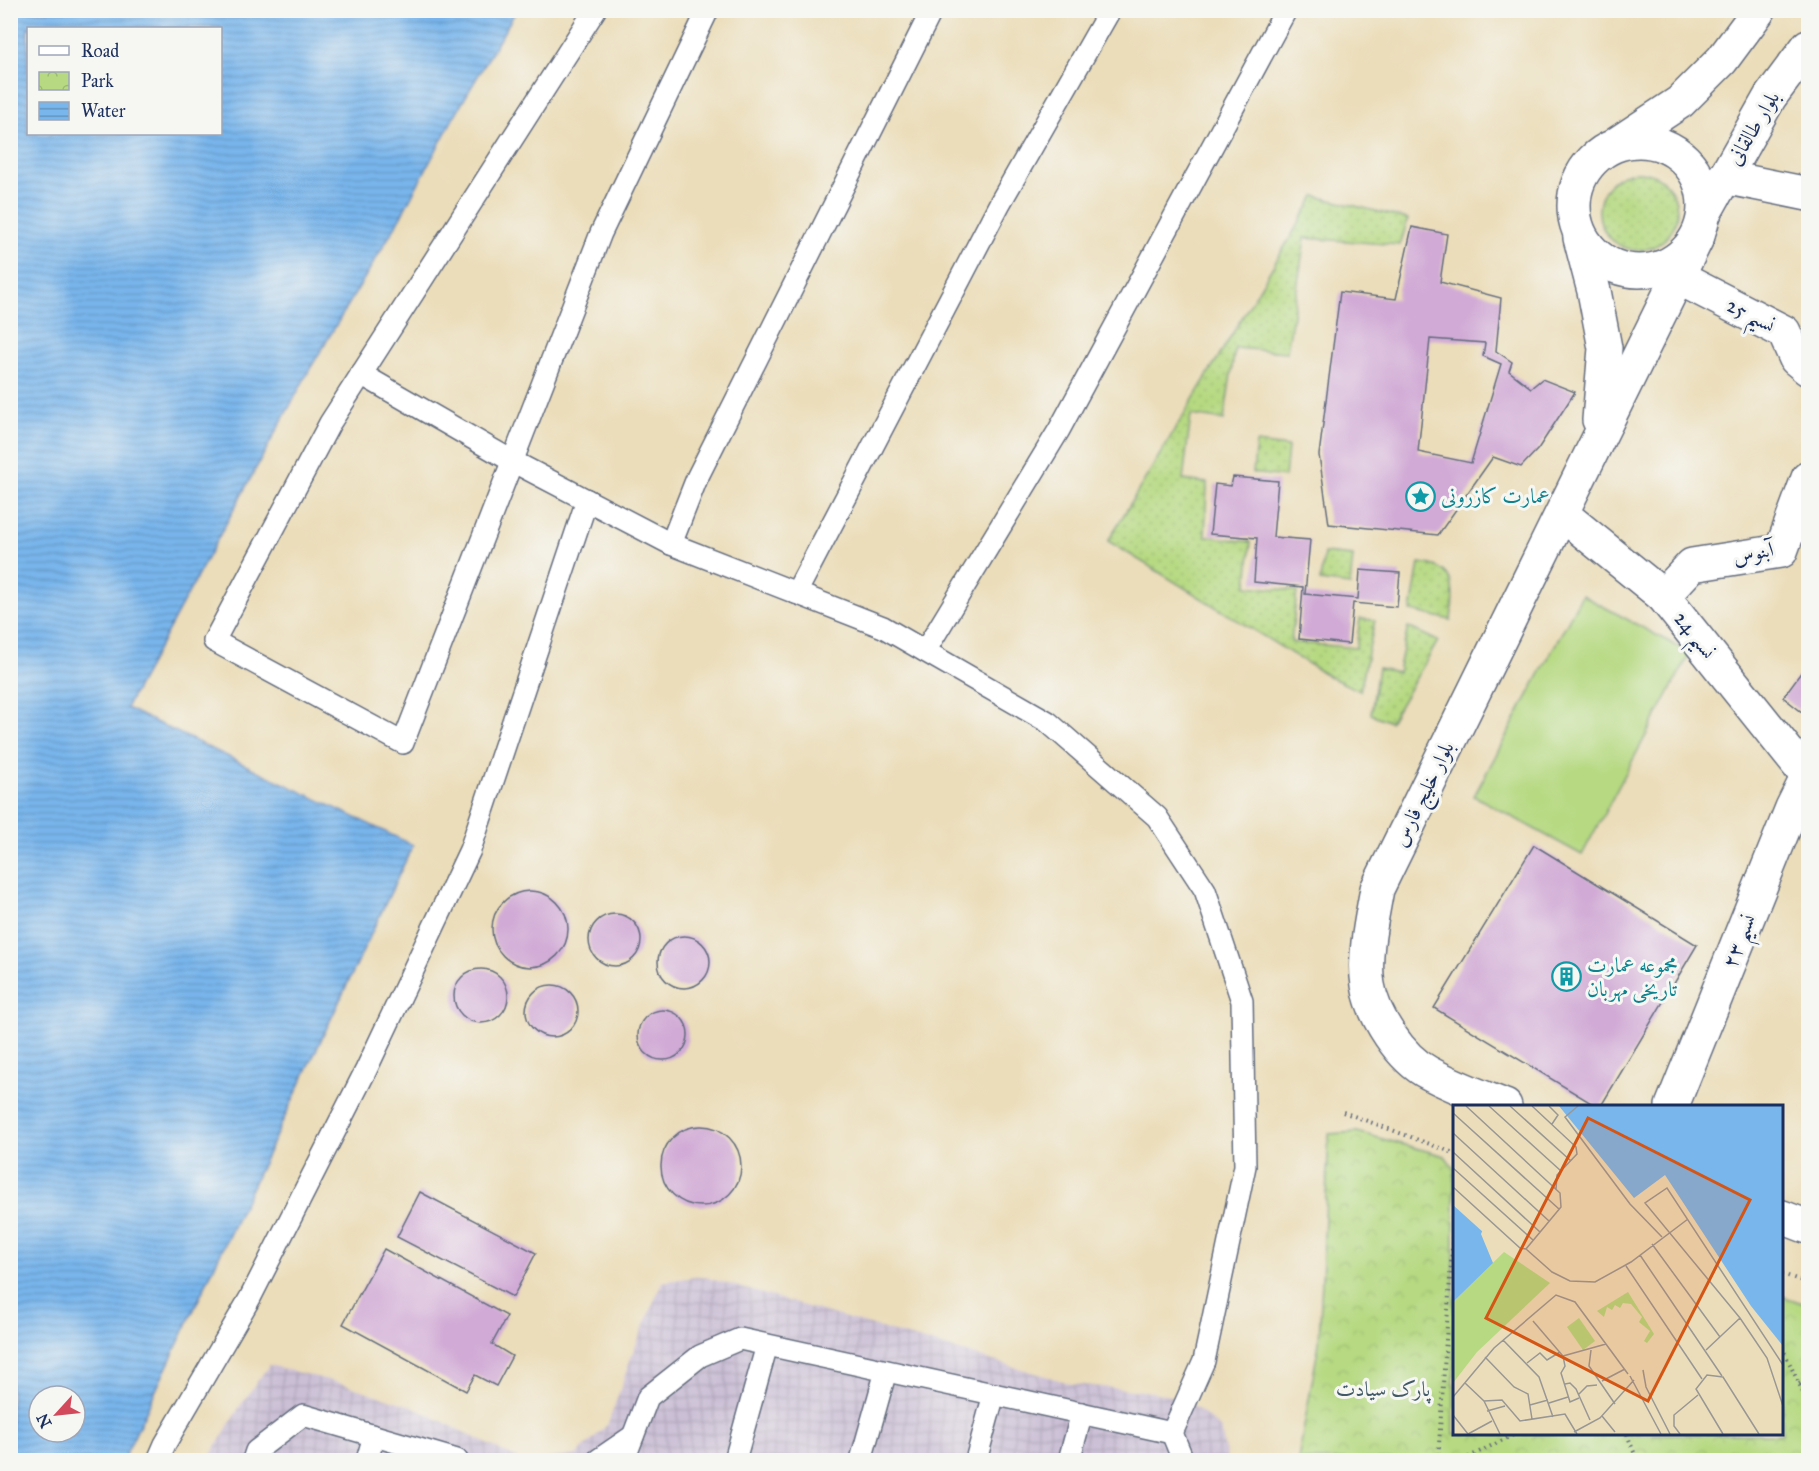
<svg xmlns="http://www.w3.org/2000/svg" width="1819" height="1471" font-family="'IM FELL Great Primer',Amiri,serif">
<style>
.industrial{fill:url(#industrial-grid)}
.grass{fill:url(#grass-dots);stroke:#688470;stroke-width:1.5}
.park{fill:url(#park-crowns);stroke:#688470;stroke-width:1.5}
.pitch{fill:#b6d981;stroke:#688470;stroke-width:1.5}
.water{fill:url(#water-rules);stroke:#4a72a5;stroke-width:1.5;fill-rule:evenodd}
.building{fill:#d1abd6;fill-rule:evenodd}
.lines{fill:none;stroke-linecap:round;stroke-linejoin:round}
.lane-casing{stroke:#646c7e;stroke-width:24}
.street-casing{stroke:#646c7e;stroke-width:36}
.primary-casing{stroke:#646c7e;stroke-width:36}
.path{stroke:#646c7e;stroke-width:4;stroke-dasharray:1.5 4.5;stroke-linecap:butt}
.lane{stroke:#fff;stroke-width:21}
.street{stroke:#fff;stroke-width:33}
.primary{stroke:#fff;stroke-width:33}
.labels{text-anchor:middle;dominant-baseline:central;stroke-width:6;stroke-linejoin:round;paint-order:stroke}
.street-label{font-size:21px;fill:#1b2f5e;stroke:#f6f6f2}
.culture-label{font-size:21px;fill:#0d838f;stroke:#f6f6f2;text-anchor:start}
.park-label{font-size:21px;fill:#425a67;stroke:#f6f6f2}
.inset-road{fill:none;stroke:#989795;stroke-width:1.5}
.view{fill:#d45514;fill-opacity:0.15;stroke:#d45514;stroke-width:3}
.inset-edge{fill:none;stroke:#1b2f5e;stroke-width:3}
</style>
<defs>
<pattern id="industrial-grid" width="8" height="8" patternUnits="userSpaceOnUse" patternTransform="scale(1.5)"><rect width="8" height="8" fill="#cbbfd5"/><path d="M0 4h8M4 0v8" fill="none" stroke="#aea4b9"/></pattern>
<pattern id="grass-dots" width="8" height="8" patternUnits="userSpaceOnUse" patternTransform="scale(1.5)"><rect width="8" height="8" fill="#b6d981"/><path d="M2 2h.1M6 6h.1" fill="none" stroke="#9cbb72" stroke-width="1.8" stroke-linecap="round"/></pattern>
<pattern id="park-crowns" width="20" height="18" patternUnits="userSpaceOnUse" patternTransform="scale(1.5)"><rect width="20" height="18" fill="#b6d981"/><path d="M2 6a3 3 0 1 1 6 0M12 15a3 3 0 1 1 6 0" fill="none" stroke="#9cbb72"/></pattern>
<pattern id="water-rules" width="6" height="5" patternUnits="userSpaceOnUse" patternTransform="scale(1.5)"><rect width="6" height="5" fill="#79b6ec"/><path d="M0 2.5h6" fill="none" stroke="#6294c2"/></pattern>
</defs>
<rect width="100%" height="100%" fill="#f6f6f2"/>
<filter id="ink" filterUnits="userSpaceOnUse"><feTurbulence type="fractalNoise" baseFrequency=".0167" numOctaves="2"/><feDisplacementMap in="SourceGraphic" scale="12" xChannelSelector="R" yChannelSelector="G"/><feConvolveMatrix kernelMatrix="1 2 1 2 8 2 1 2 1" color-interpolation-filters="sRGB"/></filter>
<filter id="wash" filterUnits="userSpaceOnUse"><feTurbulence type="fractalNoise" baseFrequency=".008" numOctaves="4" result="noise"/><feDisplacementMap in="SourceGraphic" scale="24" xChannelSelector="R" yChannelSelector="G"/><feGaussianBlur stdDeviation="1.35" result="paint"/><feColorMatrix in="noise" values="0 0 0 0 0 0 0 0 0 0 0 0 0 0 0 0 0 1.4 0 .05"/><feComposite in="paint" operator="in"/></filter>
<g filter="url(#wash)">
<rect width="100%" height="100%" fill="#ebddb9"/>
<!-- industrial -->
<g class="industrial">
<polygon points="701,1276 1073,1384 1152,1392 1187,1400 1221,1429 1227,1460 536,1460 577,1455 608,1424 632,1355 662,1282"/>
<polygon points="269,1365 340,1383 411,1406 520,1460 208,1460 240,1406"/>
</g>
<!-- grass -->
<g class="grass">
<circle cx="1638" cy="211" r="39"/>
<polygon points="1315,196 1408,219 1400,245 1305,238 1287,352 1235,348 1224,420 1191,415 1183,480 1207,483 1205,536 1251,542 1247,586 1297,591 1291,642 1356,648 1360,619 1375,620 1360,691 1330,677 1108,541"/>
<polygon points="1256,443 1288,447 1285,477 1253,473"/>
<polygon points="1324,553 1353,556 1350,585 1320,581"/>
<path d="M1419,563C1458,566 1454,590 1451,620L1411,611Z"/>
<polygon points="1408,627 1438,641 1390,722 1371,714 1378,668 1398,672"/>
</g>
<!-- park -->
<polygon class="park" points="1357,1132 1445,1156 1454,1168 1454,1434 1782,1434 1782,1296 1808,1305 1808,1460 1298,1460 1319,1343 1329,1134"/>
<!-- pitch -->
<polygon class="pitch" points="1582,595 1690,653 1582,855 1474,796"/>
<!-- water -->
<path class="water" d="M10,11H516L455,115L395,227L311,367L126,708L413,845L123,1460H11ZM28,28H220V134H28ZM39,1396H75V1432H39Z"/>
<g id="blocks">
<!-- building -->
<g class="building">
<path d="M1412,227L1447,234L1440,282L1501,298L1496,351L1512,362L1509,371L1531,388L1542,379L1575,392L1538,449L1521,467L1493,457L1438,535L1329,524L1319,455L1340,292L1396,299ZM1430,339L1485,343L1483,356L1501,364L1471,463L1418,452Z"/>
<polygon points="1233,477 1278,481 1273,537 1310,540 1305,594 1358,599 1360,570 1400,573 1397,607 1353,603 1349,644 1299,639 1303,587 1254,582 1257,538 1210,534 1215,484 1231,486"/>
<polygon points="1808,663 1808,717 1783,697"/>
<polygon points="1534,845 1697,945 1601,1106 1596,1106 1434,1008"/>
<circle cx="530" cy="929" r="38"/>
<circle cx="615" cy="940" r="26"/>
<circle cx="684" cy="962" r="26"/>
<circle cx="481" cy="996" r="27"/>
<circle cx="552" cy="1011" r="26"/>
<circle cx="663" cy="1035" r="25"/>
<circle cx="701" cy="1166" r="40"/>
<polygon points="420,1192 536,1253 513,1297 397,1237"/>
<polygon points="384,1249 507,1316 492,1344 512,1356 496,1386 475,1375 466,1391 343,1324"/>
</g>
</g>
</g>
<g filter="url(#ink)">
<use href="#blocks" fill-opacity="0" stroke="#646c7e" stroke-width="1.5"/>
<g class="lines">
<defs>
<g id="lane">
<polyline points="595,10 330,423 214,641 403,743 601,233 708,10"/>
<polyline points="361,374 512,461 671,544 883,627 1048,722 1157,817 1205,890 1242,1001 1245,1166 1204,1361 1172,1433 740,1339 700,1356 648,1397 624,1460"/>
<polyline points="671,544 697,478 932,10"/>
<polyline points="796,593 1000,203 1110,10"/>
<polyline points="925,651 1059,430 1286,10"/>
<polyline points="1172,1433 1183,1460"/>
<polyline points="158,1460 165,1444 250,1298 366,1070 470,850 587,500"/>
<polyline points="253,1460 256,1451 303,1415 457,1460"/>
<polyline points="367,1460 374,1436"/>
<polyline points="598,1460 633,1436"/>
<polyline points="735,1460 767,1345"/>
<polyline points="861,1460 886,1371"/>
<polyline points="976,1460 994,1394"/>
<polyline points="1069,1460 1082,1413"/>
</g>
<g id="street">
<polyline points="1724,177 1808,194"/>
<polyline points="1677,277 1784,332 1796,359 1808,369"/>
<polyline points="1562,514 1663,596 1808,777"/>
<polyline points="1663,596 1692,565 1781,551 1808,478"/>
<polyline points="1672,1106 1792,808 1808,776"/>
</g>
<g id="primary">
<circle cx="1639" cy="206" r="65"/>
<polyline points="1618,143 1680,102 1722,60 1759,10"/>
<polyline points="1704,214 1770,97 1808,46"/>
<polyline points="1580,238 1594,291 1605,348 1599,420"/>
<path d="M1505,1106C1480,1096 1453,1086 1429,1073C1401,1059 1373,1016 1368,985C1363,956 1372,917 1377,889L1698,236"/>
<polyline points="1782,1217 1808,1227"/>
</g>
</defs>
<!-- lane casing -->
<use href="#lane" class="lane-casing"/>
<!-- street casing -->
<use href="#street" class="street-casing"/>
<!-- primary casing -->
<use href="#primary" class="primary-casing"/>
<!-- path -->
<g class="path">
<polyline points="1343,1112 1454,1153"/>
<polyline points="1782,1274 1808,1283"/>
<polyline points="1782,1347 1808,1403"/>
<polyline points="1799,1384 1808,1379"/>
<polyline points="1627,1434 1637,1460"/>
<polyline points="1438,1460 1454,1218"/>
<polyline points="1463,1460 1515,1434"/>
</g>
<!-- lane -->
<use href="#lane" class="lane"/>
<!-- street -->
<use href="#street" class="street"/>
<!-- primary -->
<use href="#primary" class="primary"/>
</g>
</g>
<!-- icons -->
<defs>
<symbol id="sight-ring" viewBox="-11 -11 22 22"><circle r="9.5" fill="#f6f6f2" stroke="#0f9aa8" stroke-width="1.5"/><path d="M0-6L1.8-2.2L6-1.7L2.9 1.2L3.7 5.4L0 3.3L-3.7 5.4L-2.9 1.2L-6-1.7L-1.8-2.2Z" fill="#0f9aa8"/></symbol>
<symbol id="building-ring" viewBox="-11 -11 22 22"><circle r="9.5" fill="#f6f6f2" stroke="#0f9aa8" stroke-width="1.5"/><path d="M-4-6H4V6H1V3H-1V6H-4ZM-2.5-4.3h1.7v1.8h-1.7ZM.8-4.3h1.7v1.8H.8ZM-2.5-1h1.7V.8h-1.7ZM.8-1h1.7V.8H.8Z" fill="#0f9aa8"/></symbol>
</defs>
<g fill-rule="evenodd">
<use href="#sight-ring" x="1404" y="480" width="33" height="33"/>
<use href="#building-ring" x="1550" y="960" width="33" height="33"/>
</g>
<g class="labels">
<!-- street labels -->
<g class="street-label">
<text transform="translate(1753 128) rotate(-59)">بلوار طالقانی</text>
<text transform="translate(1751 315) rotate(27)">نسیم 25</text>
<text transform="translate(1753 553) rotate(-13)">آبنوس</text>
<text transform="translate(1695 635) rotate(52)">نسیم 24</text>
<text transform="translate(1423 794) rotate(-64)">بلوار خلیج فارس</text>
<text transform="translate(1739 941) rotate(-68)">نسیم ۲۳</text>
</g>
<!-- culture labels -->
<g class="culture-label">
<text x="1441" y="496">عمارت کازرونی</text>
<text x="1587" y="965">مجموعه عمارت<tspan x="1587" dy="24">تاریخی مهربان</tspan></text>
</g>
<!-- park labels -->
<g class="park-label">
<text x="1383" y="1389">پارک سیادت</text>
</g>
</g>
<!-- overview -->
<g transform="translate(1453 1105)">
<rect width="330" height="330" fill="#ebddb9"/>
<path d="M175,187L201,229L194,238L191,236L197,226L186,217L189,212L178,199L170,198L167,203L162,200L159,205L154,202L151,212L144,206Z" fill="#b6d981"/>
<path d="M51,147L97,178L24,247L0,278V197Z" fill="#b6d981"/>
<path d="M126,213L142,236L130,245L114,222Z" fill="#b6d981"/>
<path d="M106,1H330V241L298,201L212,70L181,93ZM0,94L31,122L28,129L40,158L0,197Z" fill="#79b6ec"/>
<path d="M0,91L33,120L31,128L0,100Z" fill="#ebddb9"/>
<path class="inset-road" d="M13,1L107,88L108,102L73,144L99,167L117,176L142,177L178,157L235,114M36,1L108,66M57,1L118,56M79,1L123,42L124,49L104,70L103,84M96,1L105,10L99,19M125,1L112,12L177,99L209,132M0,8L106,104M0,28L96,116M0,47L87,127M0,63L80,135M0,82L67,143L73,144M199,139L267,232M187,150L269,271M173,161L249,274M80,216L110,251L112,261L108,268L117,297L126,293M50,235L86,272L100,312M138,245L136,261L162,299M253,245L287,213M110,251L153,239M32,252L61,282L75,289L79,314M74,258L87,248L94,255L107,247M330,260L214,83L192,98L287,213L314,253L330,301M190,265L193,282L217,329M177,271L208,329M149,276L172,264M12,278L31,296L49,295L67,316L112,309L124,329M112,279L117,278L123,284L137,315M125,290L134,281L144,280M0,292L41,243L103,190L122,197L175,269M31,296L47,329M96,298L115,292M77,300L95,295M34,306L52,301M0,310L15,329M149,311L162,327M121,327L147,313L181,275M15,329L39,316M227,329L221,321V310L245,290M270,329L243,284L254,270L270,272L306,329"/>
<path class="view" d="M135,13L297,95L195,296L33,213Z"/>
<rect width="330" height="330" class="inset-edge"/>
</g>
<!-- margin -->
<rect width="1819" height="1471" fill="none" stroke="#f6f6f2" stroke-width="36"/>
<!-- legend -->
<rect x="27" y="27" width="195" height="108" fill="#f6f6f2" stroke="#9ea6b7" stroke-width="1.5"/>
<rect x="39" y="46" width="30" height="9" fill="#ffffff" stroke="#9ea6b7" stroke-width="1.5"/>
<text x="81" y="57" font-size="18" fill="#1b2f5e">Road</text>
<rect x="39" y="72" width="30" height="18" fill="url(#park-crowns)" stroke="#9ea6b7" stroke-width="1.5"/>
<text x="81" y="87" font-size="18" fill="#1b2f5e">Park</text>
<rect x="39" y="102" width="30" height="18" fill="url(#water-rules)" stroke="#9ea6b7" stroke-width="1.5"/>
<text x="81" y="117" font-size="18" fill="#1b2f5e">Water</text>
<!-- north arrow -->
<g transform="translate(57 1414) rotate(243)"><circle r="28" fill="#f6f6f2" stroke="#9ea6b7" stroke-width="1.5"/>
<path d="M0-4.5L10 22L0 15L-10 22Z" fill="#d1495b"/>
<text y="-9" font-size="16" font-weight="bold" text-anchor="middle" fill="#1b2f5e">N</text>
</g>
</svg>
